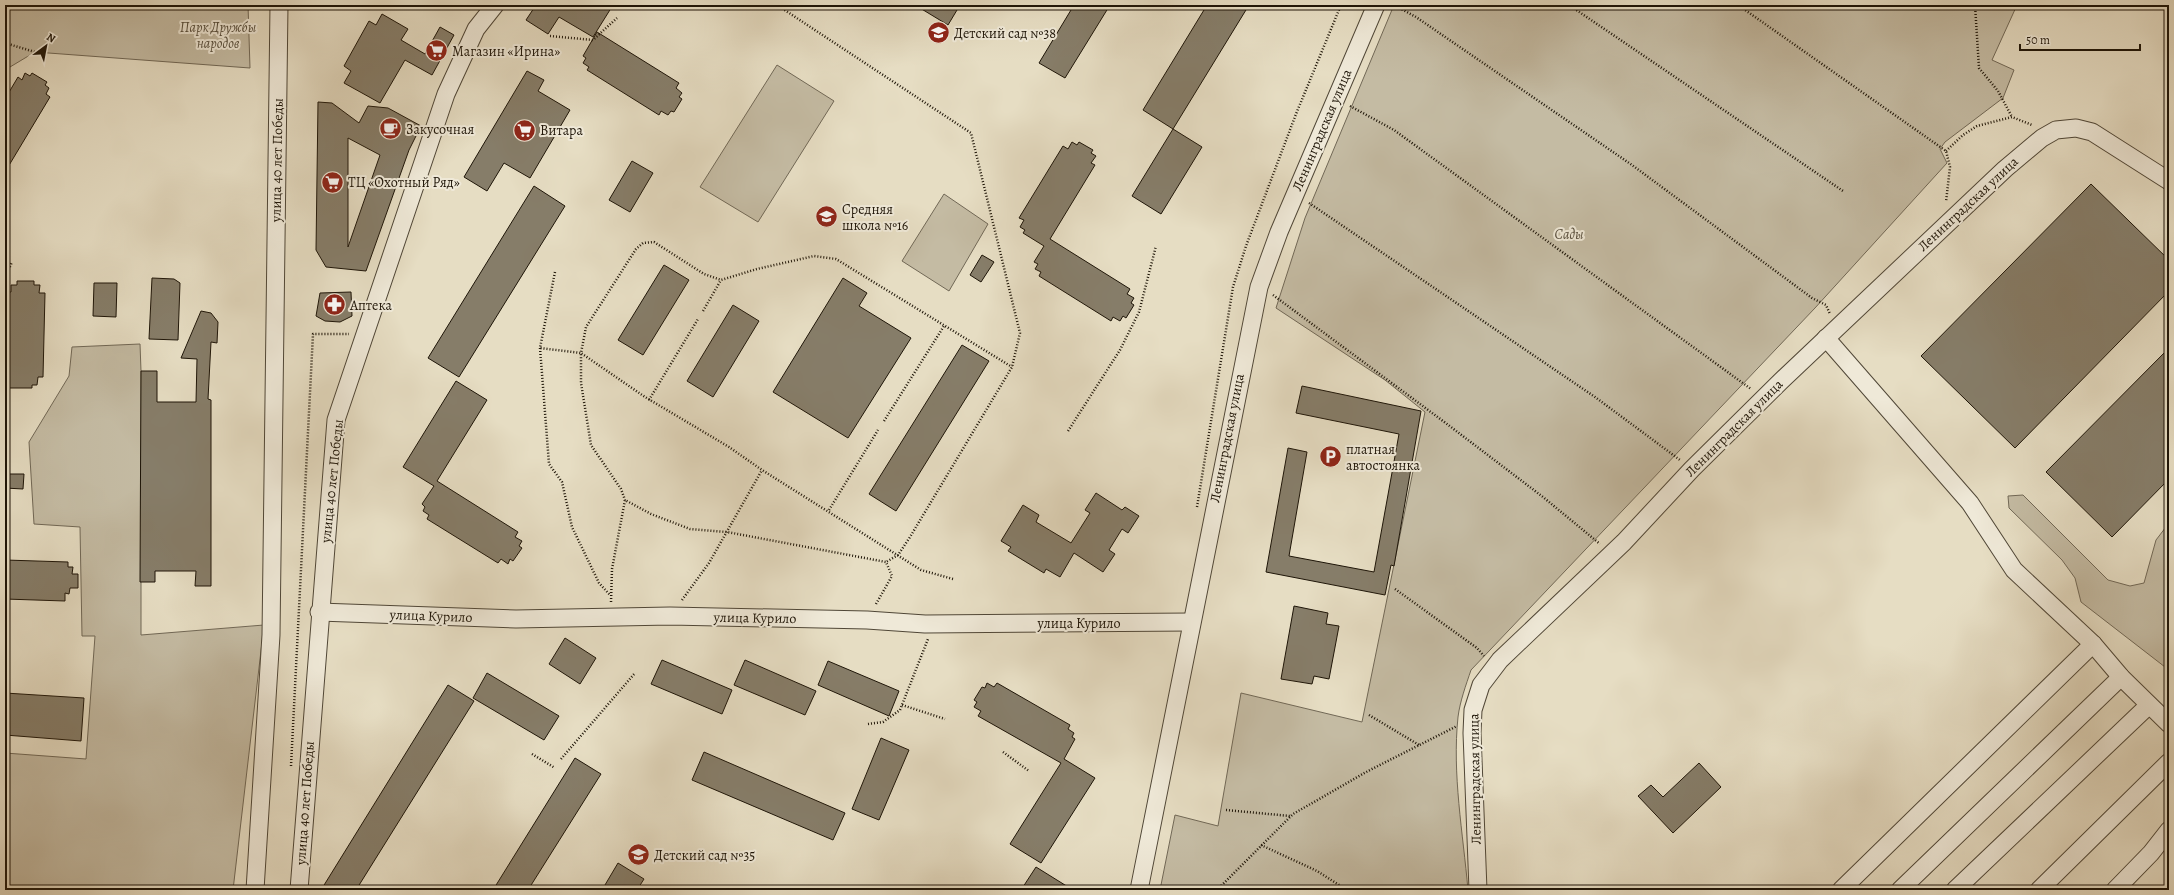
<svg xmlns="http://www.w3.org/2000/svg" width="2174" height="895" font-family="Alegreya,serif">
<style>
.green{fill:#c4bba3;stroke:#716856}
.building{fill:#867d69;stroke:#1e1508;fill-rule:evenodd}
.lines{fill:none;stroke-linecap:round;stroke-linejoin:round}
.minor-casing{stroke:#504737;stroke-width:19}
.path{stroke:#1e1508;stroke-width:2.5;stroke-dasharray:1 2;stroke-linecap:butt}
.minor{stroke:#efe9d8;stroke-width:17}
.labels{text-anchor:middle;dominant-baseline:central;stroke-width:4;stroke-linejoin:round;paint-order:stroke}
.park-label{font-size:14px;font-style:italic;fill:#584f3e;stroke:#efe9d8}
.poi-label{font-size:14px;fill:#1e1508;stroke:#efe9d8;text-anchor:start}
.street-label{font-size:14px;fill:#1e1508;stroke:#efe9d8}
</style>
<rect width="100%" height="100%" fill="#e6ddc3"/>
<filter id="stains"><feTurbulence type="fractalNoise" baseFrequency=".005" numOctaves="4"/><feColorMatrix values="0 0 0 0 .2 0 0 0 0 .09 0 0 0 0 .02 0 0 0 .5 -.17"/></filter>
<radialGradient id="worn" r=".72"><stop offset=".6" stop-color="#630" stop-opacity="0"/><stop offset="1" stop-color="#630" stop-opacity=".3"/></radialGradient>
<!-- green -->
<g class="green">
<polygon points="5,5 248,5 250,68 35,52 5,70"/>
<path d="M1394,5H2017L1992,60L2014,70L2003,98L1945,142L1940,149L1947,163L1815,308L1471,670C1466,685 1460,701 1458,717C1452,774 1463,833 1468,890H1160L1175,815L1218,826L1241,693L1362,722L1425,412L1385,380L1276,308L1305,218Z"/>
<polygon points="777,65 834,101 758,222 700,187"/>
<polygon points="944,194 988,224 949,291 902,261"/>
<polygon points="140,344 141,371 141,635 264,625 233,890 5,890 5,753 86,759 95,636 82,636 80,527 34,524 29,442 69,376 72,347"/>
<polygon points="2023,495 2108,580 2130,586 2144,583 2156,540 2169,523 2169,664 2165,667 2081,602 2075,578 2062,560 2009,508 2008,496"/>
</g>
<!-- building -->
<g class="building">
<polygon points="536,5 613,5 593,37 559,17 548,34 526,20"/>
<polygon points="915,5 960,5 948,25"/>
<polygon points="1074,5 1110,5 1065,78 1039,63"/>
<polygon points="1207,5 1249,5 1173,129 1143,110"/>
<polygon points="382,14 408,29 401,40 425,54 440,27 454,35 432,75 405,60 380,103 344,83 351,71 344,66 369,21 376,25"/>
<polygon points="597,32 679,83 676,88 682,93 679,97 682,99 674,112 671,111 668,115 661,111 659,115 587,70 589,67 583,63 586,58 583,56"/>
<polygon points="527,71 544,80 538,91 570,110 530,178 504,163 487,191 464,177"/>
<polygon points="25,73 30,76 32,73 47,82 45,85 49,88 46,94 50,97 5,172 5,99 18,77 22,80"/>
<path d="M318,102L332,103L359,123L368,106L388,108L421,126L409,150L366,271L326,267L316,250ZM348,138L380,155L348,247Z"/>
<polygon points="1173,129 1202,147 1161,214 1132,196"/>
<polygon points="1072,142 1077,145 1079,142 1093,150 1091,153 1096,156 1091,163 1095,165 1050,239 1130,289 1127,294 1134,298 1131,303 1134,305 1126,318 1123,316 1120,321 1113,317 1111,321 1039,276 1041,272 1035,269 1038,264 1034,262 1044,246 1023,233 1025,230 1020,227 1024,220 1019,218 1063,146 1068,149"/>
<polygon points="632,161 653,173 630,212 609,200"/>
<polygon points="2091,184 2169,260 2169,291 2015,448 1921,356"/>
<polygon points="534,186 565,206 459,377 428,358"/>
<polygon points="982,255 994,262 981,282 970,275"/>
<polygon points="664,265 689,280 643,355 618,340"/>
<polygon points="152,278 174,279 180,283 178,340 149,339"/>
<polygon points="843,278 867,293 859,306 911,338 848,438 773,392"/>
<polygon points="17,281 34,281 34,285 40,285 39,293 45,293 43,377 38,377 37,385 32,385 32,388 6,388 7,292 11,292 11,285 17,285"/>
<polygon points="94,283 117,283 116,317 93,316"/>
<polygon points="351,292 352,316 340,322 325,321 316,316 320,293"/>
<polygon points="733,305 759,321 713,397 687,381"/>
<polygon points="201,311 211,313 218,322 217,343 211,342 208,399 211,400 211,586 195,586 196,571 155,571 155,582 140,582 141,371 157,371 157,402 196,402 197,359 181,358"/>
<polygon points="962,345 989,361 896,511 869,494"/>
<polygon points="2169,348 2169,479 2112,537 2046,472"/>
<polygon points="456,381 487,400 437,481 518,532 515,537 522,541 519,546 522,548 513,561 510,559 508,564 501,559 498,563 427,519 429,515 423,511 425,507 422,504 434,486 403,467"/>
<polygon points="1302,386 1421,411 1394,566 1391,565 1385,595 1266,572 1288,448 1307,452 1289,556 1374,572 1399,434 1296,413"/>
<polygon points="5,474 24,474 23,489 5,488"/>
<polygon points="1096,493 1122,510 1125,507 1139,516 1128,533 1122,529 1109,550 1115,554 1103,572 1074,553 1060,577 1046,569 1044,573 1008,551 1011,547 1001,541 1023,505 1039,515 1036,522 1071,543 1090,513 1085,510"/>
<polygon points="5,560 68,562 68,567 73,567 72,574 78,574 78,588 70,588 69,594 65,593 65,601 5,599"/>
<polygon points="1294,606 1328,613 1326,624 1339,626 1329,679 1314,676 1312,684 1281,679"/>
<polygon points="565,638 596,658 580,684 549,664"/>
<polygon points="662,660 732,690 722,714 651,684"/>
<polygon points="745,660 816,691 805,715 734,685"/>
<polygon points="828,661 899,691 889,716 818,685"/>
<polygon points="487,673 559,716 544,740 473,698"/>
<polygon points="987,683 994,687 997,683 1070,725 1068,729 1074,733 1072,737 1075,739 1064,759 1095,778 1041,863 1010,844 1061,763 978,716 981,711 974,707 977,702 974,700 982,687 985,688"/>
<polygon points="448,685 474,701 356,890 321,890"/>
<polygon points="5,693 84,698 81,741 5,735"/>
<polygon points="881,738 909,750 879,820 852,809"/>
<polygon points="704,752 845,813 833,840 692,780"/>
<polygon points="575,758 601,774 528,890 493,890"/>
<polygon points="1699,763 1721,787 1673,833 1638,796 1651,785 1663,797"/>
<polygon points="618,863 644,879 637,890 602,890"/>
<polygon points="1036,867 1073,890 1021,890"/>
</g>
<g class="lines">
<defs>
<g id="minor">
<polyline points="1826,338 1970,503 2014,570 2093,644 2121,677 2169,724"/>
<polyline points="319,612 516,619 670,616 867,620 925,624 1191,622"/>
<polyline points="255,890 271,635 279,5"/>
<polyline points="299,890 336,420 446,94 476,29 495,5"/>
<polyline points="1139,890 1259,287 1279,232 1376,5"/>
<polyline points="1478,890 1472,733 1473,710 1481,685 1500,660 1624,542 1692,469 1781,381 2005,169 2042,138 2056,130 2076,128 2092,132 2169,181"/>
<polyline points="1841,890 2093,644"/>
<polyline points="1900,890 2121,677"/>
<polyline points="1955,890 2149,705"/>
<polyline points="2039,890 2169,762"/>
<polyline points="2115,890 2151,853 2169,830"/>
</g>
</defs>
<!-- minor casing -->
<use href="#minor" class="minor-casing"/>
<!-- path -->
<g class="path">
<polyline points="777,5 971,133 1020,333 1012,367 910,537 898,555 886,562"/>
<polyline points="1394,5 1416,17 1632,165 1812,298 1826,305 1830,314"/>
<polyline points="1569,5 1843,191"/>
<polyline points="1738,5 1946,151 1950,167 1946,202"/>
<polyline points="1975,5 1979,68 1998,91 2012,117"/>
<polyline points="550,36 593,40 617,18"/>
<polyline points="5,43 35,52"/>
<polyline points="1350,106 1394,130 1751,389"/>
<polyline points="1946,151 1963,135 1977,126 2012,117 2032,125"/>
<polyline points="1309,203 1595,397 1680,460"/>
<polyline points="555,272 540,348 581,353 581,383 591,445 621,489 625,500"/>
<polyline points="5,278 12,262"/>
<polyline points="1273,295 1447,424 1543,497 1600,544"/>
<polyline points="703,311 721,280"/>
<polyline points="540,348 549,464 562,482 572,527 599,583 610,595"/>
<polyline points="649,400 698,319"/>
<polyline points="884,421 944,326"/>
<polyline points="1068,431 1120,350 1139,312 1156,246"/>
<polyline points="1197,507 1233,287 1246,246 1296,114 1341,5"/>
<polyline points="829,510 878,430"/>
<polyline points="953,579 921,570 762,470 729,447 645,397 581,353 586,327 636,249 643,243 654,242 704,274 721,280 757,269 814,256 836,259 1012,367"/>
<polyline points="1395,589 1477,648 1484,656"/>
<polyline points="682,600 709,563 762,470"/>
<polyline points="611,602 612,569 625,500 651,514 690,529 727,532 886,562 892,576 876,604"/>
<polyline points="902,705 945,719"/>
<polyline points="1369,715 1419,745"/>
<polyline points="868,724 883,722 900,710 928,639"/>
<polyline points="1003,752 1029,771"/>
<polyline points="532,754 555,768"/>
<polyline points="561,759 635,673"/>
<polyline points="291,766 313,334 349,334"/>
<polyline points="1226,810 1290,816"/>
<polyline points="1261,845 1317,871 1347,890"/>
<polyline points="1217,890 1293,814 1368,771 1457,726"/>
</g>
<!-- minor -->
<use href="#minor" class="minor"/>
</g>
<!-- icons -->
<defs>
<symbol id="school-disc" viewBox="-11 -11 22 22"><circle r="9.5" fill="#8f2418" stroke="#efe9d8"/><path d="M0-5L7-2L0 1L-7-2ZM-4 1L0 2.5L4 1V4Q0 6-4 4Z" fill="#fff"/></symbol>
<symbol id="supermarket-disc" viewBox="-11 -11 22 22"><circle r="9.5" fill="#8f2418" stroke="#efe9d8"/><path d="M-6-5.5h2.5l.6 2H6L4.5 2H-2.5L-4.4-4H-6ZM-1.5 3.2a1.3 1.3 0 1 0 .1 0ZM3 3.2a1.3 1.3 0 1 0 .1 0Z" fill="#fff"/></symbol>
<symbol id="cafe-disc" viewBox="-11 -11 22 22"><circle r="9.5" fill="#8f2418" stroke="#efe9d8"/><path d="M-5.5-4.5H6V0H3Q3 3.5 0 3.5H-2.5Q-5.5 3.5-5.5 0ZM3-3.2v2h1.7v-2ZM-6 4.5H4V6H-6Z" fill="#fff"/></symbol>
<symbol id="pharmacy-disc" viewBox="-11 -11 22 22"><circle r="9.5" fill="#8f2418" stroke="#efe9d8"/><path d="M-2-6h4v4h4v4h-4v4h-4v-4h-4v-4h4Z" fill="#fff"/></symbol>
<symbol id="parking-disc" viewBox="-11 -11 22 22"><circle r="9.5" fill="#8f2418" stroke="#efe9d8"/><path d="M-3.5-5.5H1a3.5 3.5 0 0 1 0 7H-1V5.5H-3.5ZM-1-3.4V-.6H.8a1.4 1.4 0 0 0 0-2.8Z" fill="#fff"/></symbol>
</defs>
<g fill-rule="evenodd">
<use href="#school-disc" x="926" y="20" width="25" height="25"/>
<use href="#supermarket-disc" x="424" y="38" width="25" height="25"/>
<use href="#cafe-disc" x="378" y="116" width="25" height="25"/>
<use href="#supermarket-disc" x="512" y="118" width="25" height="25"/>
<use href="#supermarket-disc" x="320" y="170" width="25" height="25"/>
<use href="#school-disc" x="814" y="204" width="25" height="25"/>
<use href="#pharmacy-disc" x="322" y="292" width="25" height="25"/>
<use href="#parking-disc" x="1318" y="444" width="25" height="25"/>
<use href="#school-disc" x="626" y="842" width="25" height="25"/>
</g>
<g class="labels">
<!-- park labels -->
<g class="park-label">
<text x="218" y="27">Парк Дружбы<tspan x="218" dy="16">народов</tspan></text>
<text x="1569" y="234">Сады</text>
</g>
<!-- poi labels -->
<g class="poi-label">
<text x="954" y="33">Детский сад №38</text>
<text x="452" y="51">Магазин «Ирина»</text>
<text x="406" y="129">Закусочная</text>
<text x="540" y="130">Витара</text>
<text x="348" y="182">ТЦ «Охотный Ряд»</text>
<text x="842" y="209">Средняя<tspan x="842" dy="16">школа №16</tspan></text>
<text x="350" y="305">Аптека</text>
<text x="1346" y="449">платная<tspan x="1346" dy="16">автостоянка</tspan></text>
<text x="654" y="855">Детский сад №35</text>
</g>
<!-- street labels -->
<g class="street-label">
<text transform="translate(1322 130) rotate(-67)">Ленинградская улица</text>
<text transform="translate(277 160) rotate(-89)">улица 40 лет Победы</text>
<text transform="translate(1968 204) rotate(-43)">Ленинградская улица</text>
<text transform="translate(1734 428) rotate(-45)">Ленинградская улица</text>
<text transform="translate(1227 438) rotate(-79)">Ленинградская улица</text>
<text transform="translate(332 481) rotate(-84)">улица 40 лет Победы</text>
<text transform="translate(431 616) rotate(2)">улица Курило</text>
<text transform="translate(755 618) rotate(1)">улица Курило</text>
<text x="1079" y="623">улица Курило</text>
<text transform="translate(1475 779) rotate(-91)">Ленинградская улица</text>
<text transform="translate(305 803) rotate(-86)">улица 40 лет Победы</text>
</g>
</g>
<!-- margin -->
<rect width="2174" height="895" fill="none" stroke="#e6ddc3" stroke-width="20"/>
<rect x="6" y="6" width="2162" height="883" fill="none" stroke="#1e1508" stroke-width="2"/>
<rect x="10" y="10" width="2154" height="875" fill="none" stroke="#1e1508"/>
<!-- north arrow -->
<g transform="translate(46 46) rotate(32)" stroke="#efe9d8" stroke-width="3" paint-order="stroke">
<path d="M0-3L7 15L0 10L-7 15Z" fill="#1e1508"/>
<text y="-6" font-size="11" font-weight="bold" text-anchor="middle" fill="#1e1508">N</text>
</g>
<!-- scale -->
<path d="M2020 44v6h120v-6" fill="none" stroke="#1e1508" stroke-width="2"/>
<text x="2026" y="44" font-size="12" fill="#1e1508" stroke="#efe9d8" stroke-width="3" paint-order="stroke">50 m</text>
<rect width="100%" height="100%" filter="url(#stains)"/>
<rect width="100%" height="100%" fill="url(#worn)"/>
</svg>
